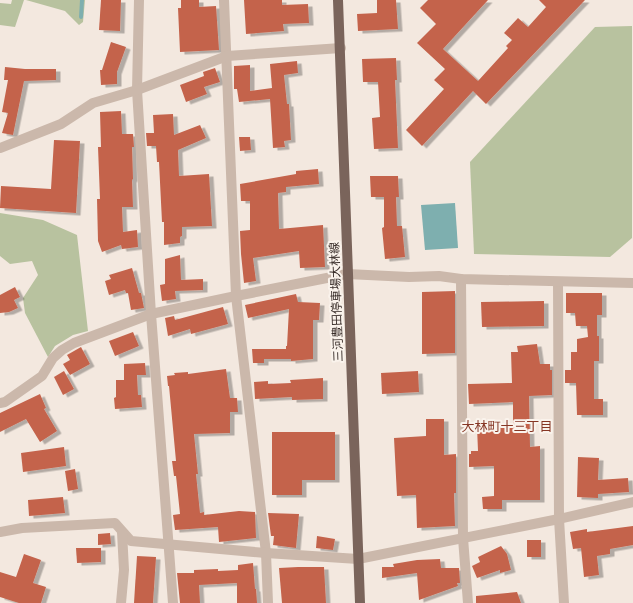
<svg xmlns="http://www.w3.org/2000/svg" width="633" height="603" font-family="Inter,'Noto Sans JP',sans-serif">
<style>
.green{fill:#b8c29f}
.water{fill:#7eafaf}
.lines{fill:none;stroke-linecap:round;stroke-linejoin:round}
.stream{stroke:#7eafaf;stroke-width:4}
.building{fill:#c4634c;filter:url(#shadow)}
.minor{stroke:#cbb8ab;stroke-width:10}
.major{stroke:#7a645b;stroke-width:10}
.labels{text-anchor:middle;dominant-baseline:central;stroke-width:4;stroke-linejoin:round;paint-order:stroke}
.street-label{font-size:12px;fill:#392e2a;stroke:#faf3ec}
.neighbourhood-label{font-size:13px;fill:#863624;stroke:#faf3ec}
</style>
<defs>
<filter id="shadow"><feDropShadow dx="4.5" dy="2.5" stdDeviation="0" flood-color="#0004"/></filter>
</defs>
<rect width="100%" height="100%" fill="#f3e8df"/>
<!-- green -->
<g class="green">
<polygon points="12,0 24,0 15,27 0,25 0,3 11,4"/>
<polygon points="26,0 85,0 83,22 79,25 65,11"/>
<polygon points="632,26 632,238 610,257 474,254 470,162 595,27"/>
<polygon points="0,213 43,220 77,235 88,331 73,335 55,346 48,357 25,313 23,298 38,275 32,261 10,264 0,256"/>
</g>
<!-- water -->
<polygon class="water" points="455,203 458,248 425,250 421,205"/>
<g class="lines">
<!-- stream -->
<polyline class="stream" points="81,17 82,0"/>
</g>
<!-- building -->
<g class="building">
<polygon points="101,0 121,0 120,31 99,30"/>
<polygon points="181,0 199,0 199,7 216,6 219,50 180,52 178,8 181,8"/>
<polygon points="244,0 282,0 282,5 308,4 309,23 283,24 284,31 246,34"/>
<polygon points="377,0 396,0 398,29 358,31 357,14 377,13"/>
<polygon points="428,0 488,0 443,49 478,81 508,48 506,46 512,40 504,33 518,18 528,27 546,7 539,0 585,0 486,104 473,91 422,146 406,130 444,89 434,80 445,69 417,43 436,24 420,8"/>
<polygon points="111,42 126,47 117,72 117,84 101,85 100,70 102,70"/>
<polygon points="396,58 397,80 395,80 398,148 374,149 372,118 380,117 378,82 363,82 362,59"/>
<polygon points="297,61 298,73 284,75 287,104 289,104 291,140 284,141 285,147 273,148 270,99 239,102 237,89 234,89 234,66 250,65 250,91 272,88 270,64"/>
<polygon points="5,67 25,69 56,69 56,80 24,81 13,135 2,133 8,113 2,112 8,80 4,80"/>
<polygon points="215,68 220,82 204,87 207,94 186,102 180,85 204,76 203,72"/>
<polygon points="121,111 122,134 133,134 134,147 132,147 133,179 132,180 133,207 122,207 123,232 137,230 138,247 122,249 121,245 102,252 98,241 97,199 100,199 98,147 101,147 100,112"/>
<polygon points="173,114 174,135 200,125 206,138 178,150 179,176 209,174 212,226 182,227 182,236 180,237 180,243 164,245 164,222 162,222 159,162 157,162 156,146 147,146 146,133 154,133 153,115"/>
<polygon points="239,137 250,137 251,150 240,151"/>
<polygon points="54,140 80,141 76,213 0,208 1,186 51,189"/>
<polygon points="318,169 319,184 286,187 286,192 278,193 279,229 323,225 325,267 300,268 299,251 253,258 256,281 244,283 241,254 240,231 250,230 250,201 241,201 240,184 296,174 296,171"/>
<polygon points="370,176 398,176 399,197 396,197 397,226 402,226 405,257 385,259 382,228 384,227 384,197 371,197"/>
<polygon points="180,255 181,280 203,279 203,290 175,291 176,299 162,301 160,285 165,284 165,259"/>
<polygon points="132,268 139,293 141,293 144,308 131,310 128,293 126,293 125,290 109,295 105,281 111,279 109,275"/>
<polygon points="15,287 20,297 14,300 18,308 9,312 0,313 0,295"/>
<polygon points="455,291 455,353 422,354 422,292"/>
<polygon points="566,293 602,293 602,315 597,315 597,336 599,336 599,361 594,361 594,399 603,399 603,415 577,415 576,383 565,383 565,370 571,370 571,352 577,352 577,339 588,337 587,326 576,326 575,313 566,313"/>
<polygon points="296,294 298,302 320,303 319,320 313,320 313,359 291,361 291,359 264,359 264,363 253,363 252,349 286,349 286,346 287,346 289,309 248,318 245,305"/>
<polygon points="544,301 544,326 482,327 481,302"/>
<polygon points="223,307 228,324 191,334 190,329 168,336 165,318 174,316 175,320"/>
<polygon points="133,332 139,346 115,356 109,341"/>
<polygon points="537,344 540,364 550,364 550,370 552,370 552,395 529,396 530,447 540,446 540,500 502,500 502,509 483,509 482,497 494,496 494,466 469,467 469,454 471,454 471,451 478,451 477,427 513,426 513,402 469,404 468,384 512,383 511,352 518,352 517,346"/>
<polygon points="81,347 90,364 70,375 63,364 70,360 67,355"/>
<polygon points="145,363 146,375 137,375 138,395 141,395 142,407 115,409 114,398 116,397 116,380 124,380 124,364"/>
<polygon points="226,369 230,398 237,398 238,412 230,412 230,433 194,434 198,474 196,474 200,513 204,512 204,515 239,511 255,512 256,538 219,542 218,527 175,530 173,515 180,514 176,476 174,476 172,461 176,461 169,386 168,386 167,376 175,375 174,373 188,372 188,374"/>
<polygon points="64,371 74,389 63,395 54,377"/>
<polygon points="418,371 419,392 382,394 381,373"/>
<polygon points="323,378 323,399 292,400 292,397 255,399 254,382 268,381 268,384 291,383 290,380"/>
<polygon points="40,394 46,408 44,409 57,431 40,442 26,419 0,432 0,413"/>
<polygon points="426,419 444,419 444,455 456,454 456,493 454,493 455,526 417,528 416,495 397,496 394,438 426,436"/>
<polygon points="272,432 335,432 335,480 302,480 302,495 272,495"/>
<polygon points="64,447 66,466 23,472 21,453"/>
<polygon points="578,457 599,458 598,480 628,478 629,492 598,494 598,498 577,497"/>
<polygon points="75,469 78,489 68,491 65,471"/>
<polygon points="63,497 65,513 29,516 28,500"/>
<polygon points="268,513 299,514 296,548 273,545 274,536 271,536"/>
<polygon points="633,526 633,545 610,549 610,554 597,556 599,575 584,577 581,548 573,549 570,532 587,529 587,532"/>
<polygon points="110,533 111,544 98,545 98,534"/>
<polygon points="317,536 335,539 333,550 316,548"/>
<rect x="527" y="540" width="14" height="17"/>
<polygon points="501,546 507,554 511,570 500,573 500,570 477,578 472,566 480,562 478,557"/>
<polygon points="76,548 101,548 101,562 77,563"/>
<polygon points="24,554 41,560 33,583 46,587 41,603 19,603 0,597 0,572 16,577"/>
<polygon points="137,556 156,557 153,603 134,603"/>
<polygon points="440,559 441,568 459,568 460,583 457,583 458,586 419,600 417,573 382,578 382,567 394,567 393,564 417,560"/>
<polygon points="253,563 255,589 256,589 257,603 237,603 237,583 199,585 200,603 180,603 177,573 194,573 194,570 218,569 218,571 238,570 238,565"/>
<polygon points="298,567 324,567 326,603 282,603 279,568"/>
<polygon points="517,592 521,603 476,603 476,596"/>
</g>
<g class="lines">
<!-- minor -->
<g class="minor">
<polyline points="139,0 137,90 151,314 173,603"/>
<polyline points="224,0 236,296 266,553 268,603"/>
<polyline points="0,148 61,124 93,103 137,90 227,56 341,48"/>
<polyline points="461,279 463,538 468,603"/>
<polyline points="558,282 559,519 564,603"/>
<polyline points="0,403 5,402 42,376 53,358 62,350 74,343 151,314 236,296 347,274 409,277 439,276 461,279 633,283"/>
<polyline points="0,532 22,528 115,523 131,541 266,553 358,559 559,519 633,502"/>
<polyline points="121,603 124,570 122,532"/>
</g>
<!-- major -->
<polyline class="major" points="338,0 360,603"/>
</g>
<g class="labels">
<!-- street labels -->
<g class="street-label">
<text transform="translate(336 302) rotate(-92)">三河豊田停車場大林線</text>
</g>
<!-- neighbourhood labels -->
<g class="neighbourhood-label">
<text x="507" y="426">大林町十三丁目</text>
</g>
</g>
</svg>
